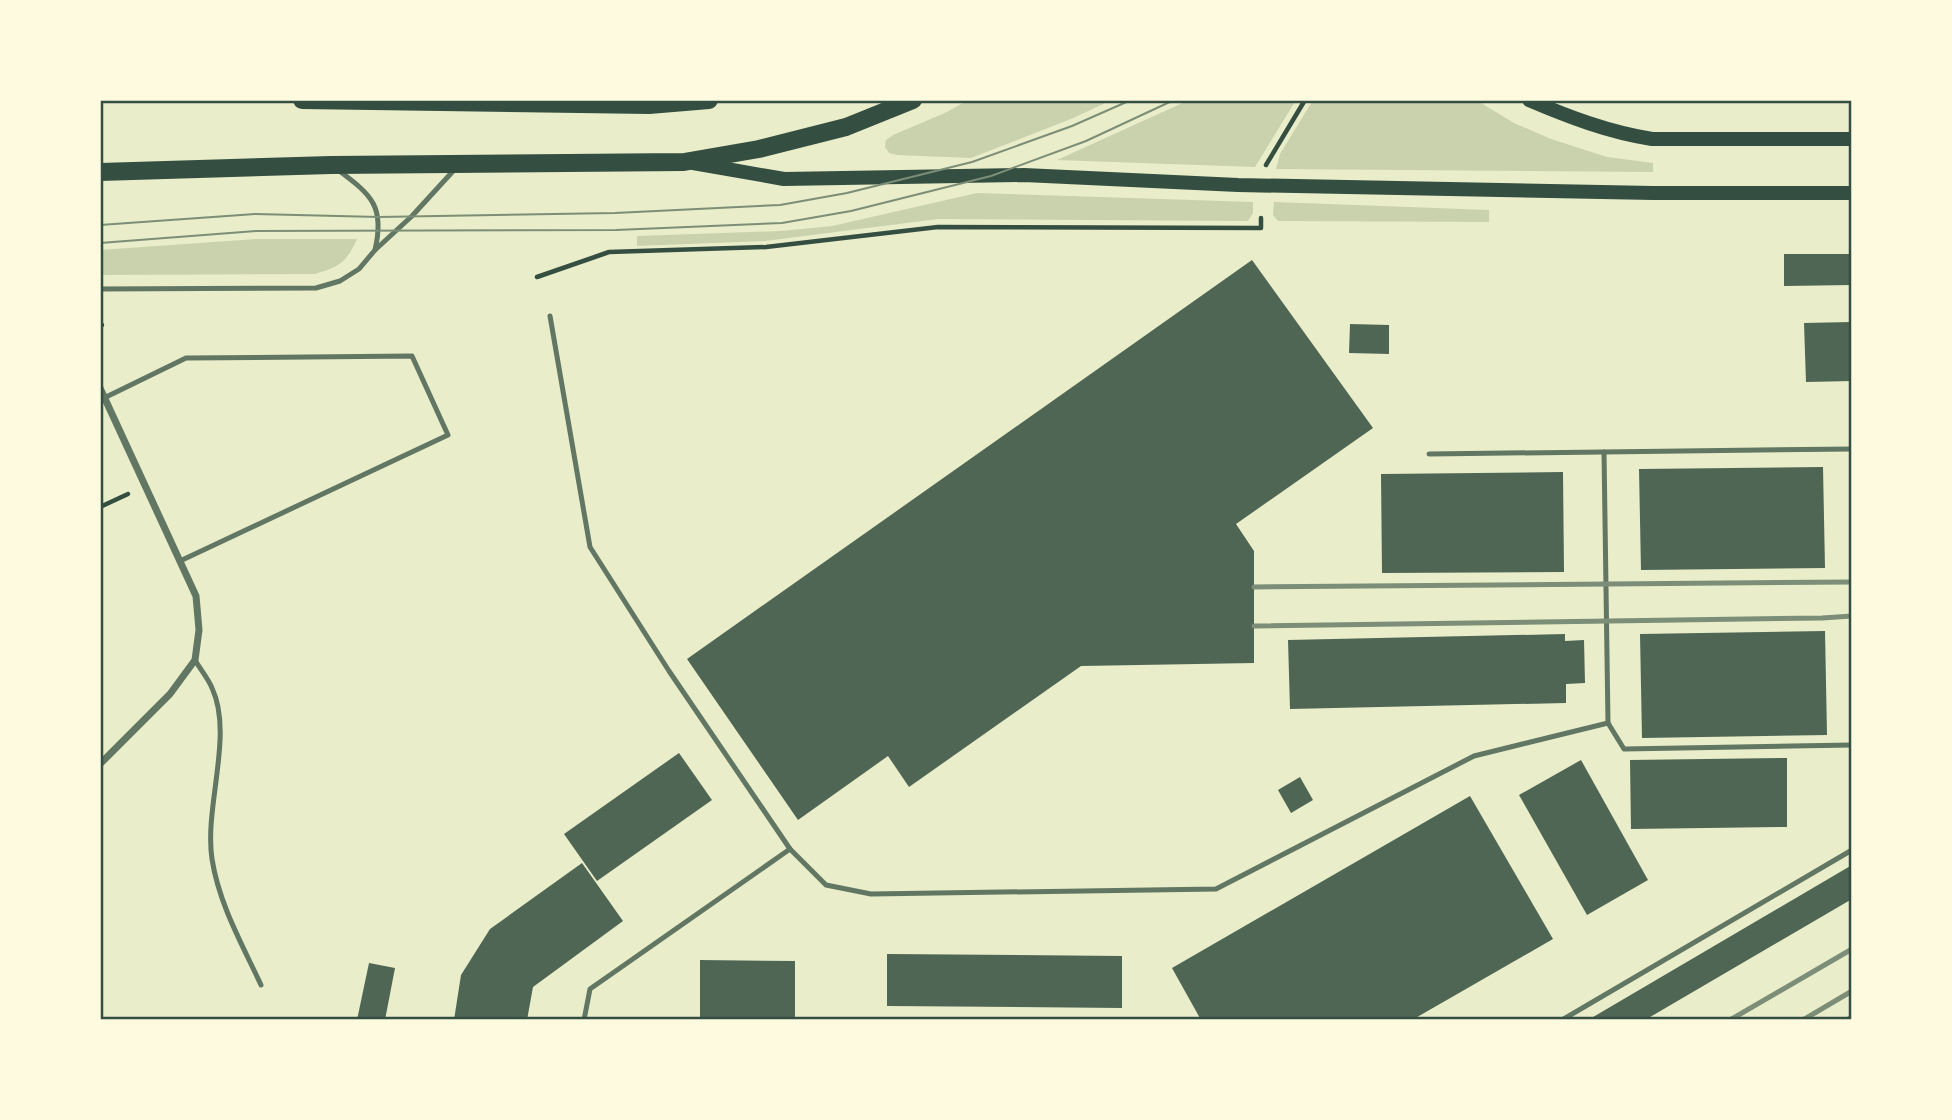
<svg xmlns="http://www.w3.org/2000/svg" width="1952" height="1120" font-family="'Golos Text',sans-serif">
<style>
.green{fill:#cad2ad}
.building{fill:#4f6655}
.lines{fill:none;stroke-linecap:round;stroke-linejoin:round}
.path{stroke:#344e41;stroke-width:4.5}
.service{stroke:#617663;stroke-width:5}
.minor{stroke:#617663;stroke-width:7}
.secondary{stroke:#344e41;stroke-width:14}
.primary{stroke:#344e41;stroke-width:18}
.tram{stroke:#7c8e77;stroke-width:2}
.rail{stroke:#7c8e77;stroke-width:5}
.neatline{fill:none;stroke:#344e41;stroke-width:2.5}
</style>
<rect width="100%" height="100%" fill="#e9edc9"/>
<!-- green -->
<g class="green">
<polygon points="968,100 1112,100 1071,119 971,158 897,155 889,153 885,147 886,140 893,135 947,112"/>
<polygon points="1189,100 1296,100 1255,167 1057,160"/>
<polygon points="1313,100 1476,100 1514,123 1551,139 1607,157 1653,163 1653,172 1276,169 1280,154"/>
<polygon points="977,193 1253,202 1253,213 1248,221 938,219 765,241 637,246 637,236 781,231 832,226"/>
<polygon points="1274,202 1489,210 1489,222 1278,221 1273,215"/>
<path d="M256,239H357C347,262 339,267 315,274L100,275V250Z"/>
</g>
<!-- building -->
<g class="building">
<polygon points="1784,254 1852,254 1852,285 1784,286"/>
<polygon points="1252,260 1373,428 1236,524 1254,551 1254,663 1081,666 909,787 888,756 798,820 687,659"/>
<polygon points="1852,322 1852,381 1806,382 1804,323"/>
<polygon points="1350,324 1389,325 1389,354 1349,353"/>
<polygon points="1823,467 1825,568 1641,570 1639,469"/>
<polygon points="1563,472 1564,572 1382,573 1381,474"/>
<polygon points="1825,631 1827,735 1642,738 1640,634"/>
<polygon points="1565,634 1565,641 1584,640 1585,683 1566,684 1566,703 1290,709 1288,640"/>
<polygon points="679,753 712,800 597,881 564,834"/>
<polygon points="1787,758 1787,827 1631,829 1630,760"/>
<polygon points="1581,760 1648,880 1587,915 1519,795"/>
<polygon points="1300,777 1313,800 1291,813 1278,790"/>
<polygon points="1470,796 1553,939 1412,1020 1201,1020 1172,968"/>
<polygon points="582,863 623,921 533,987 527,1020 454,1020 461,975 490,929"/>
<polygon points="1852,865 1852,899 1645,1020 1588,1020"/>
<polygon points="887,954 1122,956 1122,1008 887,1006"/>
<polygon points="700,960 795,961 795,1020 700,1020"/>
<polygon points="369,963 395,968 385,1020 357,1020"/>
</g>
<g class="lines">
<!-- path -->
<g class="path">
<polyline points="1266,165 1305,100"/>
<polyline points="537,277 609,252 766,247 938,227 1261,228 1261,218"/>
<polyline points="100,325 102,325"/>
<polyline points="100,507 128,494"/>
</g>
<!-- service -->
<g class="service">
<path d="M338,170C372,195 385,207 375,250"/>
<polyline points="100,289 316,288 340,281 359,269 375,250 412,216 455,169"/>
<polyline points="550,316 590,547 669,671 790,849 826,885 871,894 1216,889 1474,756 1608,723 1604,452"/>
<polyline points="104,398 186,358 412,356 448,435 180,561"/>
<polyline points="1429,454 1852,449"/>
<path d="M195,660C200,669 208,678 212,688C234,735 204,807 212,859C219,904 242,944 261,985"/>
<polyline points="1608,723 1624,749 1852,745"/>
<polyline points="584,1020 590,989 790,849"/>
<polyline points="1562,1020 1852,850"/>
</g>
<!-- minor -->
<polyline class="minor" points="100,388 196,596 199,630 195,660 170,694 100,764"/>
<!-- secondary -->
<g class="secondary">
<path d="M1529,100C1569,117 1608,132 1652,139H1852"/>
<polyline points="693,163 784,179 1024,175 1238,185 1653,193 1852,193"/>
</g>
<!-- primary -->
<g class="primary">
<polyline points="302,100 649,105 709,100"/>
<polyline points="100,172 331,165 684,162 759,149 846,127 913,100"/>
</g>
<!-- tram -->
<g class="tram">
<polyline points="100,225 255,214 379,217 615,213 780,205 847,193 972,162 1072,126 1131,100"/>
<polyline points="100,243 256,231 616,230 782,223 851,211 991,176 1086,141 1174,100"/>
</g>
<!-- rail -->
<g class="rail">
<polyline points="1254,587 1852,582"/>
<polyline points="1254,626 1822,618 1852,616"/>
<polyline points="1730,1020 1852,949"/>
<polyline points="1803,1020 1852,991"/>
<polyline points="1847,1020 1852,1017"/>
</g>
</g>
<!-- border -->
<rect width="1952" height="1120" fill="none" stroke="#fefae0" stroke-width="203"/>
<rect x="102" y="102" width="1748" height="916" class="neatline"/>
</svg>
